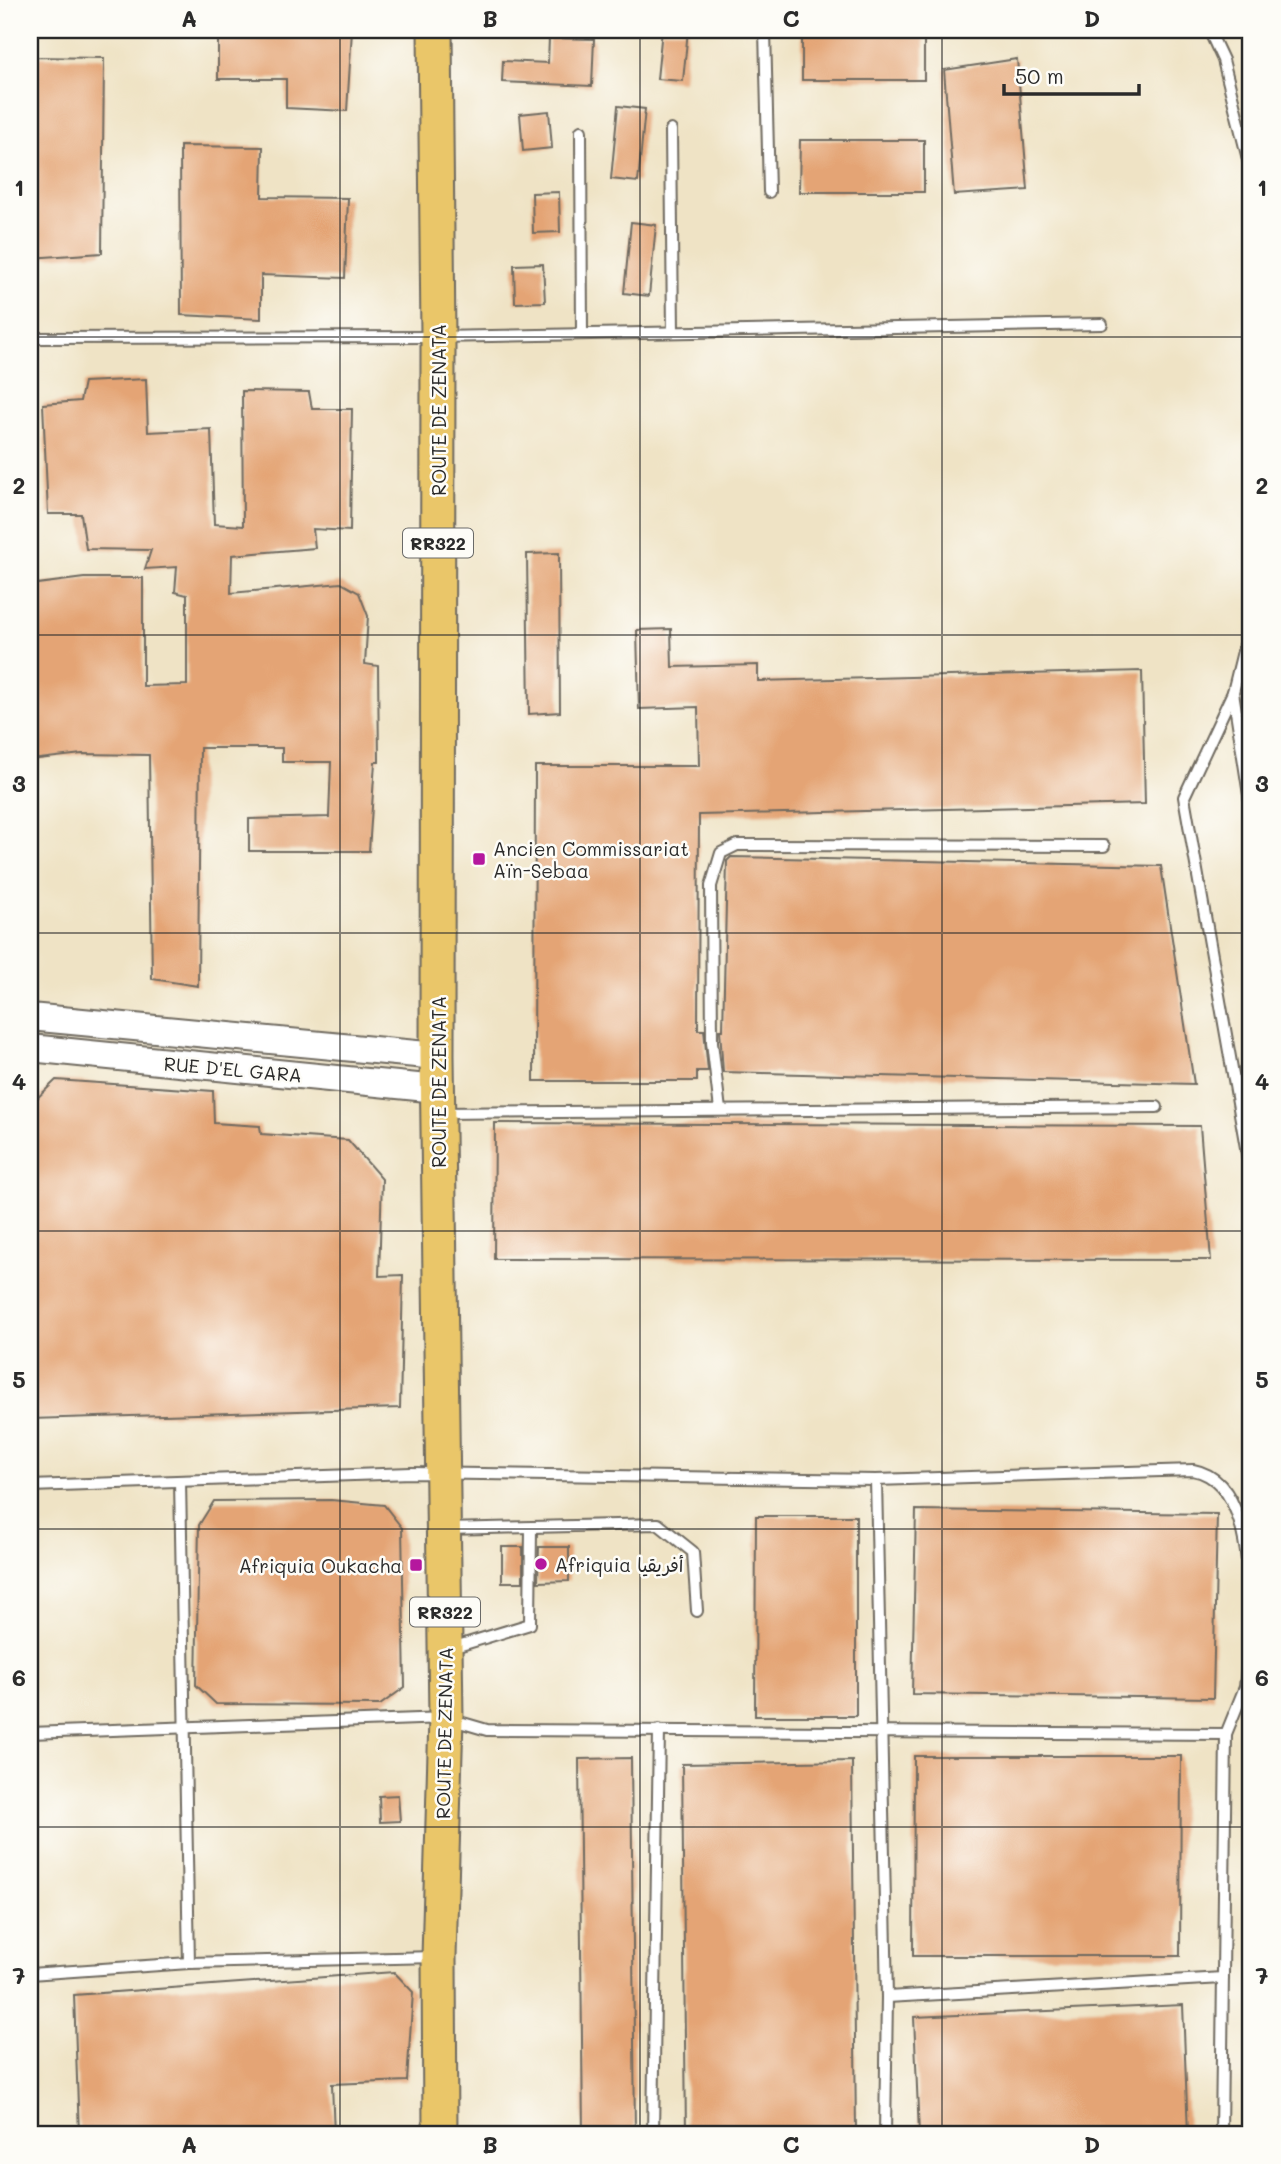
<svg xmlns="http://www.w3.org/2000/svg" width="1281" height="2164" font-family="Mali,'Playpen Sans Arabic',sans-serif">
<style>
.building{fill:#e4a475}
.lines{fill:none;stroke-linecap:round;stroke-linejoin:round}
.service-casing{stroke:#706b61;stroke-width:14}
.tertiary-casing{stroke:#706b61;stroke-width:30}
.primary-casing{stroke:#706b61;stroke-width:37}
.service{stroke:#fff;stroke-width:10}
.tertiary{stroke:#fff;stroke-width:26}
.primary{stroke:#eac669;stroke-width:33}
.grid{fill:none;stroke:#2b2b2b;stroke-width:2;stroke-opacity:0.55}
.poi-dot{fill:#b5179e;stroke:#fdfcf7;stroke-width:2.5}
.labels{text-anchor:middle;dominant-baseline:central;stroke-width:5;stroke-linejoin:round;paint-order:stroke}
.shield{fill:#fdfcf7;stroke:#6a6a68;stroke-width:2}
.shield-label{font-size:18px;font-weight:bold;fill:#2b2b2b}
.street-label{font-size:19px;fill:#2b2b2b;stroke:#fdfcf7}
.poi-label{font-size:19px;fill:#2b2b2b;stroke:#fdfcf7;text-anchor:start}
.neatline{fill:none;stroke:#2b2b2b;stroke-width:2.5}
.grid-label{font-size:23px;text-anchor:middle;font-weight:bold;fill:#2b2b2b}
</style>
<rect width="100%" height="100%" fill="#fdfcf7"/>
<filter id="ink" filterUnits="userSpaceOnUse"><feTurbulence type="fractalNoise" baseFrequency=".0143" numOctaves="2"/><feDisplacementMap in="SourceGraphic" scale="14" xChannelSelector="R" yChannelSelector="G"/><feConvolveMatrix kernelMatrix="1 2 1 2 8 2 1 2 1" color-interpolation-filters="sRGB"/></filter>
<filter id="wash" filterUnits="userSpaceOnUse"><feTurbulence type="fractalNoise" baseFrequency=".00686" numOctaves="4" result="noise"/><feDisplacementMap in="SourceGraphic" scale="28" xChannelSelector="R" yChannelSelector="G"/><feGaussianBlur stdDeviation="1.57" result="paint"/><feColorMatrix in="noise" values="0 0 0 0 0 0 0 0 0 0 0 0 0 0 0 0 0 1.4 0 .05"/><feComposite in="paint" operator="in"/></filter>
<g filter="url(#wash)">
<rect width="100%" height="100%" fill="#efe3c5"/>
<g id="blocks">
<!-- building -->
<g class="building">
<polygon points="218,30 352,30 347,111 286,108 286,79 218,79"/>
<polygon points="662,30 688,30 683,81 657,79"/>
<polygon points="924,30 924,80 802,80 802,31"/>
<polygon points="549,38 594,39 592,86 502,82 503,61 548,63"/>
<polygon points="30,57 104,58 102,253 30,258"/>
<polygon points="1017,59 1028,190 954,195 944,70"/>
<polygon points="618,106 645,109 638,182 611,179"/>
<polygon points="549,111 552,148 523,151 520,114"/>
<polygon points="800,140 924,140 924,192 799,192"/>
<polygon points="180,146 263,147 262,197 348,198 345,278 261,275 261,319 181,315"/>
<polygon points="559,192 560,232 533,233 532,193"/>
<polygon points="631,222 656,225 649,296 624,293"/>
<polygon points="543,264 545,302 515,303 514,265"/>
<polygon points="146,379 148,432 211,429 214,524 243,526 242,391 309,392 312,409 352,409 350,531 313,529 315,548 232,555 231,593 341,583 359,593 368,616 365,664 378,666 379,762 375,762 369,851 249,851 249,819 329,817 331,762 282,762 282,748 200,748 198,986 152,979 149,755 82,754 31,760 30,585 84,578 143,578 143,686 187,685 187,595 175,592 177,567 145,569 151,550 86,549 81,514 48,514 43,404 80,401 84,382"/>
<polygon points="559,553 560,712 529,714 527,554"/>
<polygon points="671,629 672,667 758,665 758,681 1142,671 1145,804 699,815 698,1030 704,1030 708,1071 697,1071 697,1081 534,1081 535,766 699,766 698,707 639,709 637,630"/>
<polygon points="731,857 1161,866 1194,1084 723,1072 720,1030 723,1030 727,861"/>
<polygon points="56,1080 213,1091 214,1123 260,1126 261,1134 348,1140 382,1179 379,1276 403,1275 400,1408 30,1419 30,1105"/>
<polygon points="495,1123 1200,1126 1211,1260 494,1259"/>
<polygon points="331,1500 384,1505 402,1528 405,1687 380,1705 216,1704 196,1685 199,1525 214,1501"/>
<polygon points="916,1510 1217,1514 1213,1698 912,1694"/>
<polygon points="756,1516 856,1516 856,1716 755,1716"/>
<rect x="502" y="1547" width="21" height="35"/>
<polygon points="539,1547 569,1547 569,1581 538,1582"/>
<polygon points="914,1756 1181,1756 1180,1956 913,1956"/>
<polygon points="631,1758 635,2134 583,2134 579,1759"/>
<polygon points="852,1761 856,2134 686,2134 682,1764"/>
<polygon points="398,1795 400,1821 380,1822 379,1796"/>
<polygon points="394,1972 413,1992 407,2081 332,2084 334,2134 79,2134 74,1995"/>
<polygon points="1183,2005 1188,2134 919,2134 914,2017"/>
</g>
</g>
</g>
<g filter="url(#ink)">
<use href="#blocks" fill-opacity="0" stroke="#706b61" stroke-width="2"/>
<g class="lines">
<defs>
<g id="service">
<polyline points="765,30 769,192"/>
<polyline points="1209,30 1223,60 1251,171"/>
<polyline points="671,130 673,332"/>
<polyline points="581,131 582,334"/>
<polyline points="30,338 438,337 1102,324"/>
<polyline points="1251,619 1233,692 1251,808"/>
<polyline points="1233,692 1184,797 1251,1176"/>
<polyline points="720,1110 712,1042 711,886 721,853 737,845 1104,846"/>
<polyline points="442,1113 1157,1107"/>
<polyline points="876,1480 887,1997 885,2134"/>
<polyline points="180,1481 189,1963"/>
<path d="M30,1486L411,1473L876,1480L1193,1470C1248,1480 1248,1569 1251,1614"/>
<polyline points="446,1529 658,1524 693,1552 697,1611"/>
<polyline points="448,1649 530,1624 531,1528"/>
<polyline points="30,1733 446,1718 487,1730 1226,1734"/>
<polyline points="30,1974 189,1963 436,1957"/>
<polyline points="887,1997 1223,1978"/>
<polyline points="653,2134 659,1730"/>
<polyline points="1221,2134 1226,1734 1245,1687 1251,1631"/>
</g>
<g id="tertiary">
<polyline points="30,1017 437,1056"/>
<polyline points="30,1048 437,1089"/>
</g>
<polyline id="primary" points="435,30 438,337 437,1056 446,1718 439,1957 440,2134"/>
</defs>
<!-- service casing -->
<use href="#service" class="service-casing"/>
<!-- tertiary casing -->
<use href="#tertiary" class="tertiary-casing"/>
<!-- primary casing -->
<use href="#primary" class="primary-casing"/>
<!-- service -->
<use href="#service" class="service"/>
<!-- tertiary -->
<use href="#tertiary" class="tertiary"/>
<!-- primary -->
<use href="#primary" class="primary"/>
</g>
</g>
<!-- grid -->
<path class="grid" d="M340,30V2134M640,30V2134M942,30V2134M30,337H1251M30,635H1251M30,933H1251M30,1231H1251M30,1529H1251M30,1827H1251"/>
<!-- markers -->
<g class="poi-dot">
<rect x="472" y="852" width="14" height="14" rx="3.5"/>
<circle cx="541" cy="1564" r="7"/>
<rect x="409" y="1558" width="14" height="14" rx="3.5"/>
</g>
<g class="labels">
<!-- shield labels -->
<g class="shield">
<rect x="403" y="528.5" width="70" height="29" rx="5"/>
<rect x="410" y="1597.5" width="70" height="29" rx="5"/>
</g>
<g class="shield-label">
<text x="438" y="543">RR322</text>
<text x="445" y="1612">RR322</text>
</g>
<!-- street labels -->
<g class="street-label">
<text transform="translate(438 410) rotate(-90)">ROUTE DE ZENATA</text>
<text transform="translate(233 1069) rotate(5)">RUE D'EL GARA</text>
<text transform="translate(438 1082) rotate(-90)">ROUTE DE ZENATA</text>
<text transform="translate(444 1733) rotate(-89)">ROUTE DE ZENATA</text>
</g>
<!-- poi labels -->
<g class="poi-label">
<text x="493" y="848">Ancien Commissariat<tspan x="493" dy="22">Aïn-Sebaa</tspan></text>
<text x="555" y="1564">Afriquia أفريقيا</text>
<text x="402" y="1565" text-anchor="end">Afriquia Oukacha</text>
</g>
</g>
<!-- margin -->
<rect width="1281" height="2164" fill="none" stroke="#fdfcf7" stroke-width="77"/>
<!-- scale -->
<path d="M1004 84v10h135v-10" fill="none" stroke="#2b2b2b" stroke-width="3.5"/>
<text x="1015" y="84" font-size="21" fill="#2b2b2b" stroke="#fdfcf7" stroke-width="5" paint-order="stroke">50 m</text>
<rect x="38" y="38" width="1204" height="2088" class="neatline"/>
<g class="grid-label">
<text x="189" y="27">A</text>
<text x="490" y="27">B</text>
<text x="791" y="27">C</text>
<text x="1092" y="27">D</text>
<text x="19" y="196">1</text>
<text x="1262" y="196">1</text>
<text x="19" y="494">2</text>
<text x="1262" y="494">2</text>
<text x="19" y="792">3</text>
<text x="1262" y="792">3</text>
<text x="19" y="1090">4</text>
<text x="1262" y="1090">4</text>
<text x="19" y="1388">5</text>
<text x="1262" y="1388">5</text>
<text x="19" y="1686">6</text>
<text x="1262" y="1686">6</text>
<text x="19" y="1984">7</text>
<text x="1262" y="1984">7</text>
<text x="189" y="2153">A</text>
<text x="490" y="2153">B</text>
<text x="791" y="2153">C</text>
<text x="1092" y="2153">D</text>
</g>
</svg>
